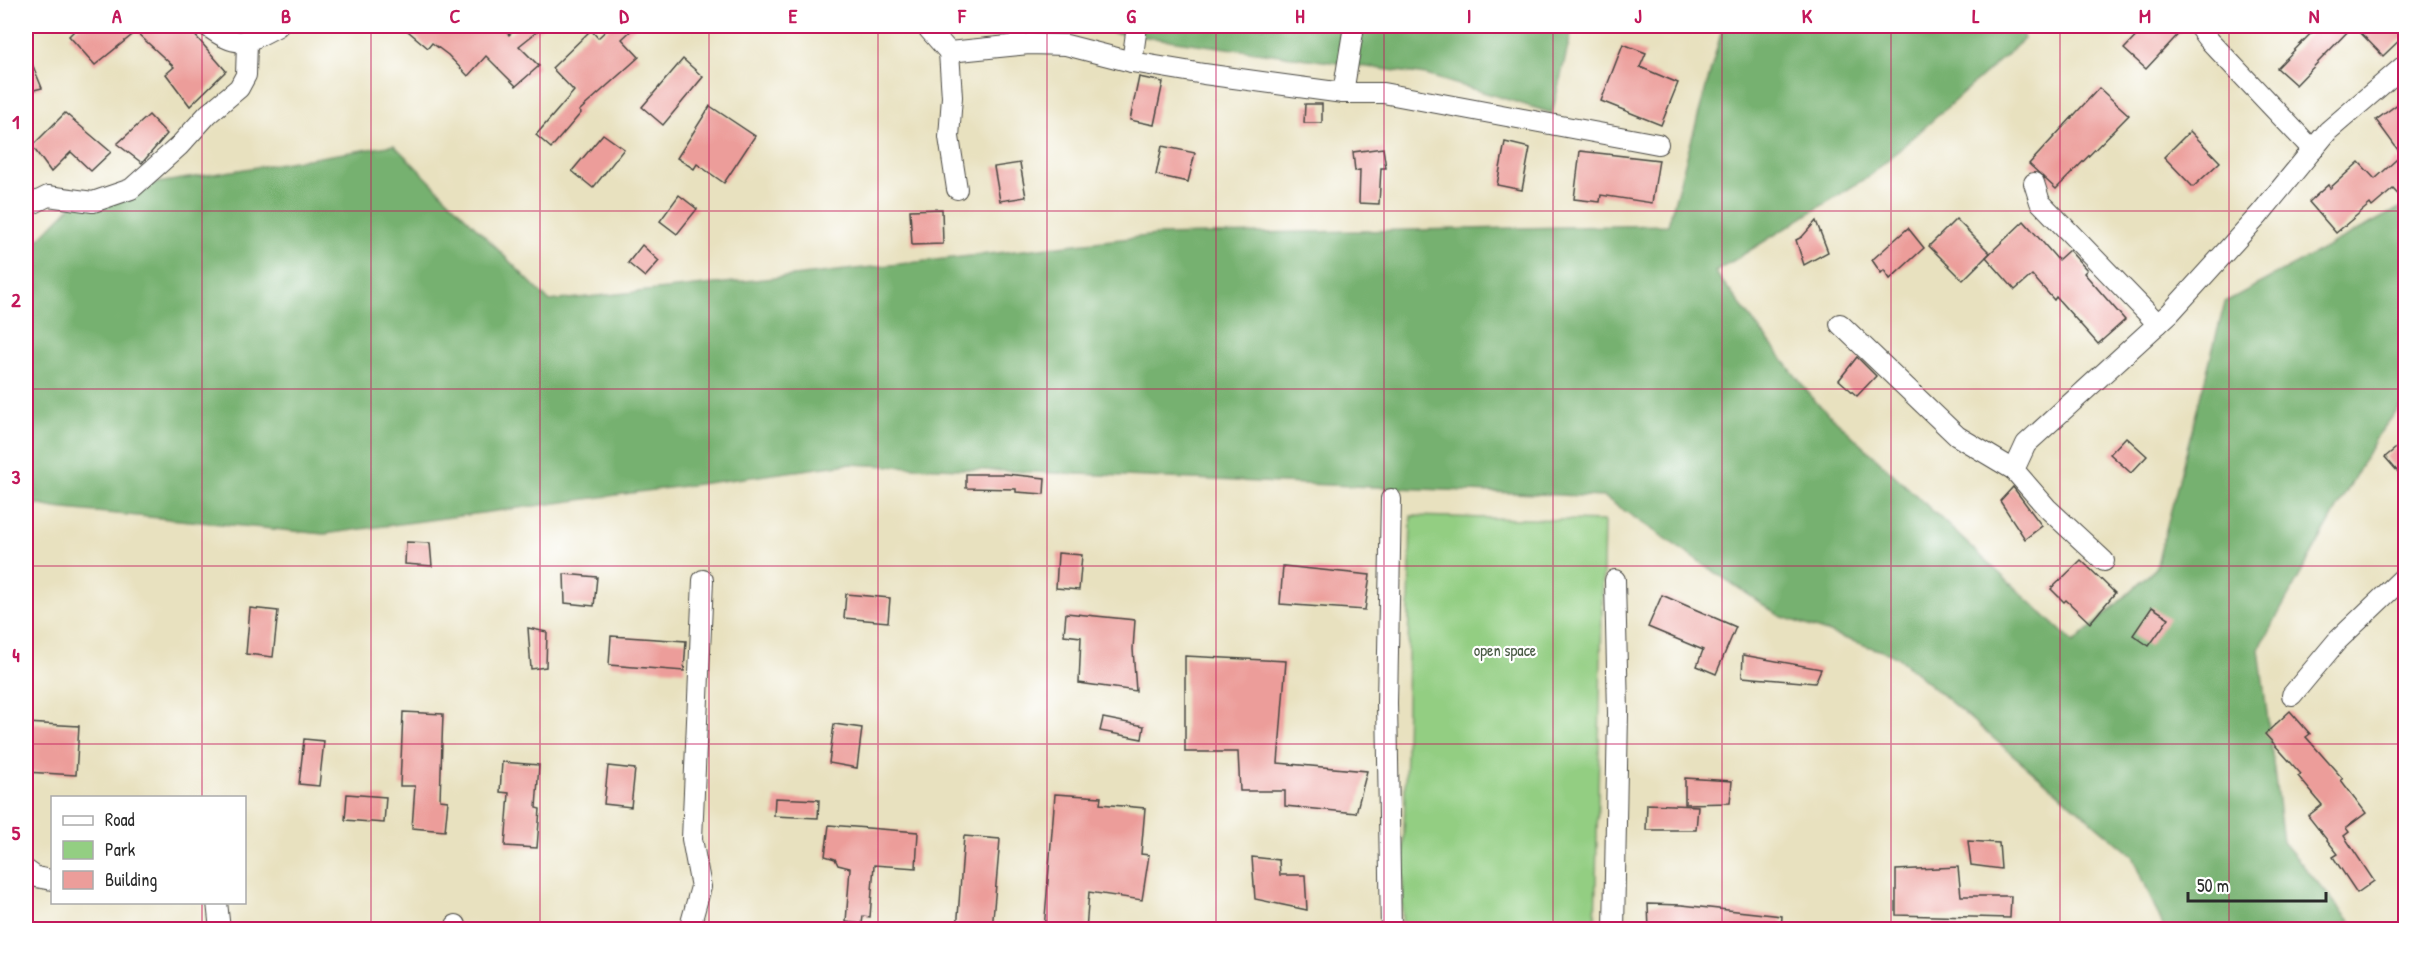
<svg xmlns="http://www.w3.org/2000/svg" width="2431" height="955" font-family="'Patrick Hand',sans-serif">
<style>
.green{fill:#93ce82;stroke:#5f7c56;stroke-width:1.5}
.forest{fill:#76b170;stroke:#506e4e;stroke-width:1.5}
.building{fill:#ec9d9a}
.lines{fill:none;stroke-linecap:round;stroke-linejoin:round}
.street-casing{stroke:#474641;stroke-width:22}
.street{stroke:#fff;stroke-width:20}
.grid{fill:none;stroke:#c2185b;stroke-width:1.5;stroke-opacity:0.55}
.labels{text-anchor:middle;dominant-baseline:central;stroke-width:4.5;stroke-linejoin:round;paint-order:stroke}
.park-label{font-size:16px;fill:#4a5c45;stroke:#fff}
.neatline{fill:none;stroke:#c2185b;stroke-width:2}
.grid-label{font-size:20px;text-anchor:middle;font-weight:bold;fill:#c2185b}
</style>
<rect width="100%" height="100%" fill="#fff"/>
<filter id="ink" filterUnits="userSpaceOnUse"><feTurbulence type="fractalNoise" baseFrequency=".0167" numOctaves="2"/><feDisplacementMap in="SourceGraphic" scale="12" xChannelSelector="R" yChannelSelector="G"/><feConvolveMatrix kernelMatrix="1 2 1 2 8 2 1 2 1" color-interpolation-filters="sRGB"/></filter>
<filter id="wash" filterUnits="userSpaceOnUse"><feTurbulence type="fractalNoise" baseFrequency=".008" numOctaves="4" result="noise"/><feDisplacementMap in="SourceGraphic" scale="24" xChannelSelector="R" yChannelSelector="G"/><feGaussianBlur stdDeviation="1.35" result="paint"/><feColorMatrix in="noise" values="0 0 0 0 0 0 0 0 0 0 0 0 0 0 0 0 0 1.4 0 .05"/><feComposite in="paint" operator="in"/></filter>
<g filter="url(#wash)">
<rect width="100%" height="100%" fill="#e8e1bf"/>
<!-- green -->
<polygon class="green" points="1411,516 1604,521 1595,929 1402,929"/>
<!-- forest -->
<g class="forest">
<polygon points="913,26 1573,26 1552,113 1426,75 1080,28 946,36"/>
<polygon points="1723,26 2020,26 2024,39 1871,175 1715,272 1815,401 2074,643 2156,568 2225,302 2405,205 2405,401 2378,435 2259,649 2283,842 2357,929 2164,929 2133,856 1896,656 1780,616 1604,497 848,464 324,534 55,508 26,502 26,252 82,195 394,145 549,301 793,276 1157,235 1668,225"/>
</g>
<g id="blocks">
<!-- building -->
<g class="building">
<polygon points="79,26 187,26 226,71 190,106 166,74 174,67 136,32 95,65 69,36"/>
<polygon points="402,26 502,26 509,35 520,26 544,26 519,46 539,66 516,86 486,56 468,76 448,55 432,43 428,48"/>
<polygon points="611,26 636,26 622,39 639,57 579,111 581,113 551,148 536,135 574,91 552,68 591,30 598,38"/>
<polygon points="2146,26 2186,26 2146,69 2124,49"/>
<polygon points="2318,26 2353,26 2296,85 2277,68"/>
<polygon points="2354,26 2406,26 2406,34 2383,56"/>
<polygon points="1623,44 1646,53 1640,67 1678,83 1661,125 1601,101"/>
<polygon points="26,49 42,88 26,92"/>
<polygon points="683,59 703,77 663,125 642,107"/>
<polygon points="1139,77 1163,82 1154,125 1130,120"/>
<polygon points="2099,88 2129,115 2056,189 2029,164"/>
<polygon points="2406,98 2406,161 2376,120"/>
<polygon points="1305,104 1322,104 1322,123 1304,123"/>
<polygon points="710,106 755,136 724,183 697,164 694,169 677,158"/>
<polygon points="65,113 111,152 91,171 71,152 51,172 32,146"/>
<polygon points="149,115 167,134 142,163 117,144"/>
<polygon points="2190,131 2220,162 2193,187 2164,157"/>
<polygon points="603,134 624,149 593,188 572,171"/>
<polygon points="1505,142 1530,148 1522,190 1497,185"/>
<polygon points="1162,146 1195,153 1188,182 1156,175"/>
<polygon points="1383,148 1386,168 1381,168 1379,204 1359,203 1360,170 1355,171 1353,152"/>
<polygon points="1580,151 1659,160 1652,203 1601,195 1600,202 1574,199"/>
<polygon points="2397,159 2406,169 2406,203 2393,189 2372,207 2370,204 2336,233 2309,202 2328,185 2330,188 2359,162 2375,179"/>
<polygon points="1020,163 1026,197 1000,201 994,167"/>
<polygon points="679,195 697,209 677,234 660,221"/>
<polygon points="942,209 943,244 912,245 910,210"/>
<polygon points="1956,219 1990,253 1963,280 1929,246"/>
<polygon points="1816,221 1828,252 1804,265 1796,240 1802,237"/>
<polygon points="2024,221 2058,260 2069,250 2087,270 2084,273 2125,320 2098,344 2056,297 2054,300 2032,275 2015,290 1986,257"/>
<polygon points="1908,228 1924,248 1890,279 1884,270 1881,273 1872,260"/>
<polygon points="642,245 659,261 645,277 628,263"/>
<polygon points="1857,357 1876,376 1857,396 1839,380"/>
<polygon points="2126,437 2147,456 2131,473 2110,454"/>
<polygon points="2406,440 2406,481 2385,457"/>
<polygon points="966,474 1006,474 1045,478 1044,494 1016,492 1016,489 966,488"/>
<polygon points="2013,487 2042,526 2025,539 2000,501"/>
<polygon points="406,542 430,543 432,566 405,564"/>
<polygon points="1058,553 1082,555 1079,590 1056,588"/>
<polygon points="2081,560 2115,593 2090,623 2066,600 2064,602 2051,589"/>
<polygon points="1283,566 1370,575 1365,610 1280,604"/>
<polygon points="564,574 597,577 594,606 565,603"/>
<polygon points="846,594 890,598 888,622 844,618"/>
<polygon points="1662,595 1736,627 1716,674 1697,666 1703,650 1648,627"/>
<polygon points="2152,607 2169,618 2149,646 2133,635"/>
<polygon points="250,608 278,611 273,657 246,654"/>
<polygon points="1066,613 1135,620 1133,649 1136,691 1079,683 1081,637 1064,635"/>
<polygon points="528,628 547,632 546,667 531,669"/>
<polygon points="611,636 686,641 684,671 609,665"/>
<polygon points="1743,655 1821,669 1815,683 1742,677"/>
<polygon points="1185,656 1286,661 1278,763 1367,771 1356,813 1285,806 1285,791 1240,791 1238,752 1185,752"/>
<polygon points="2290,711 2310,734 2306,737 2343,779 2341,780 2366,813 2346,828 2349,832 2344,836 2374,881 2357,893 2333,857 2338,854 2308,816 2322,805 2298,776 2301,774 2265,734"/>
<polygon points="403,712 443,714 440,800 448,801 445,831 412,828 415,786 400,786"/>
<polygon points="1103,718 1144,726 1142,739 1100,731"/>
<polygon points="26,723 79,726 76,775 26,772"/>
<polygon points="834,724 862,728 857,768 829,763"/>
<polygon points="304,739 324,741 319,786 299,784"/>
<polygon points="502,762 539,765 536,808 540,809 537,848 505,846 509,793 500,792"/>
<polygon points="608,766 635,769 631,807 604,804"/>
<polygon points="1685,778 1732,781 1730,803 1685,804"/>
<polygon points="347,794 386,797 384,823 345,820"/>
<polygon points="1055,794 1101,797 1100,804 1145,808 1141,854 1149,855 1142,900 1089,892 1086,930 1044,930"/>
<polygon points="775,798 819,800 818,818 774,816"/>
<polygon points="1647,804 1698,806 1696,830 1646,830"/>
<polygon points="829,825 918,832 916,868 874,865 870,917 863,916 862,924 846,922 850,868 838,865 835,859 825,856"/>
<polygon points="964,836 1000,839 992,930 957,930"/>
<polygon points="1968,841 1999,843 2001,869 1971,865"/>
<polygon points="1252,857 1279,860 1280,875 1305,875 1307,910 1255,899"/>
<polygon points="1958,867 1961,896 2011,896 2010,918 1896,915 1896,870"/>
<polygon points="1648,904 1682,905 1782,916 1781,930 1649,930"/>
</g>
</g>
</g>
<g filter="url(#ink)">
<use href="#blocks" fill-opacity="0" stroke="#474641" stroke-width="1.5"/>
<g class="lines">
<defs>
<g id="street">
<path d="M207,26C240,50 245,43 278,26"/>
<polyline points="926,26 949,52 952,97 949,137 957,189"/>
<polyline points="2198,26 2207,38 2313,150"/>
<polyline points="949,52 1029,44 1066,45 1132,62 1204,74 1343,93 1383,93 1658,144"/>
<polyline points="1132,62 1137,26"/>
<polyline points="1343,93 1354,26"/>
<polyline points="2034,183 2040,202 2158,324"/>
<polyline points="26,207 48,196 93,202 131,189 179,146 208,114 239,88 246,75 247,42"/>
<polyline points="1840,324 1957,436 2014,470"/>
<polyline points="2104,561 2047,508 2014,470 2026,444 2170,313 2259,215 2328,131 2406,64"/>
<polyline points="2292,695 2337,641 2406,575"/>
<polyline points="26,870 36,877 52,880"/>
<polyline points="217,902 220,930"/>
<polyline points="456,925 457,930"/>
<polyline points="689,930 701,887 692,839 703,580"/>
<polyline points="1391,930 1387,703 1391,499"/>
<polyline points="1614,930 1618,713 1615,580"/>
</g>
</defs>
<!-- street casing -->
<use href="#street" class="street-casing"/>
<!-- street -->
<use href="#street" class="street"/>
</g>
</g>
<!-- grid -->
<path class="grid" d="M202,26V798M371,26V930M540,26V930M709,26V930M878,26V930M1047,26V930M1216,26V930M1384,26V930M1553,26V930M1722,26V930M1891,26V930M2060,26V930M2229,26V930M26,211H2406M26,389H2406M26,566H2406M26,744H2406M202,902V930"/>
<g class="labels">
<!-- park labels -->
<g class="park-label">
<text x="1505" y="650">open space</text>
</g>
</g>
<!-- margin -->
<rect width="2431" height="955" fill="none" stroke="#fff" stroke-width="66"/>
<!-- legend -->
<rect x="51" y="796" width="195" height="108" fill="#ffffff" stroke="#aaaaaa" stroke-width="1.5"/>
<rect x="63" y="816" width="30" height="9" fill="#ffffff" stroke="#aaaaaa" stroke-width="1.5"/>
<text x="105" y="826" font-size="18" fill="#2b2b2b">Road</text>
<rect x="63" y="841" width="30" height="18" fill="#93ce82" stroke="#aaaaaa" stroke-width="1.5"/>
<text x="105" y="856" font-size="18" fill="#2b2b2b">Park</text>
<rect x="63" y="871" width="30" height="18" fill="#ec9d9a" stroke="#aaaaaa" stroke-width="1.5"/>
<text x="105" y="886" font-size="18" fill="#2b2b2b">Building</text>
<!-- scale -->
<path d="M2188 892v9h138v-9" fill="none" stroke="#2b2b2b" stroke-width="3"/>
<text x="2197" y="892" font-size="18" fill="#2b2b2b" stroke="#ffffff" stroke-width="4.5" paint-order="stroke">50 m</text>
<rect x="33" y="33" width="2365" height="889" class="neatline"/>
<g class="grid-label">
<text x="117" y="23">A</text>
<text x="286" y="23">B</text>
<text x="455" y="23">C</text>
<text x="624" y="23">D</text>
<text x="793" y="23">E</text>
<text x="962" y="23">F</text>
<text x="1131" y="23">G</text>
<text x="1300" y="23">H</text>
<text x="1469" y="23">I</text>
<text x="1638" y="23">J</text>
<text x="1807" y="23">K</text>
<text x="1976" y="23">L</text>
<text x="2145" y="23">M</text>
<text x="2314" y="23">N</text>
<text x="16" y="129">1</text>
<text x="16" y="307">2</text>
<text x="16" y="484">3</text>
<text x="16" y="662">4</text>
<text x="16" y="840">5</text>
</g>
</svg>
